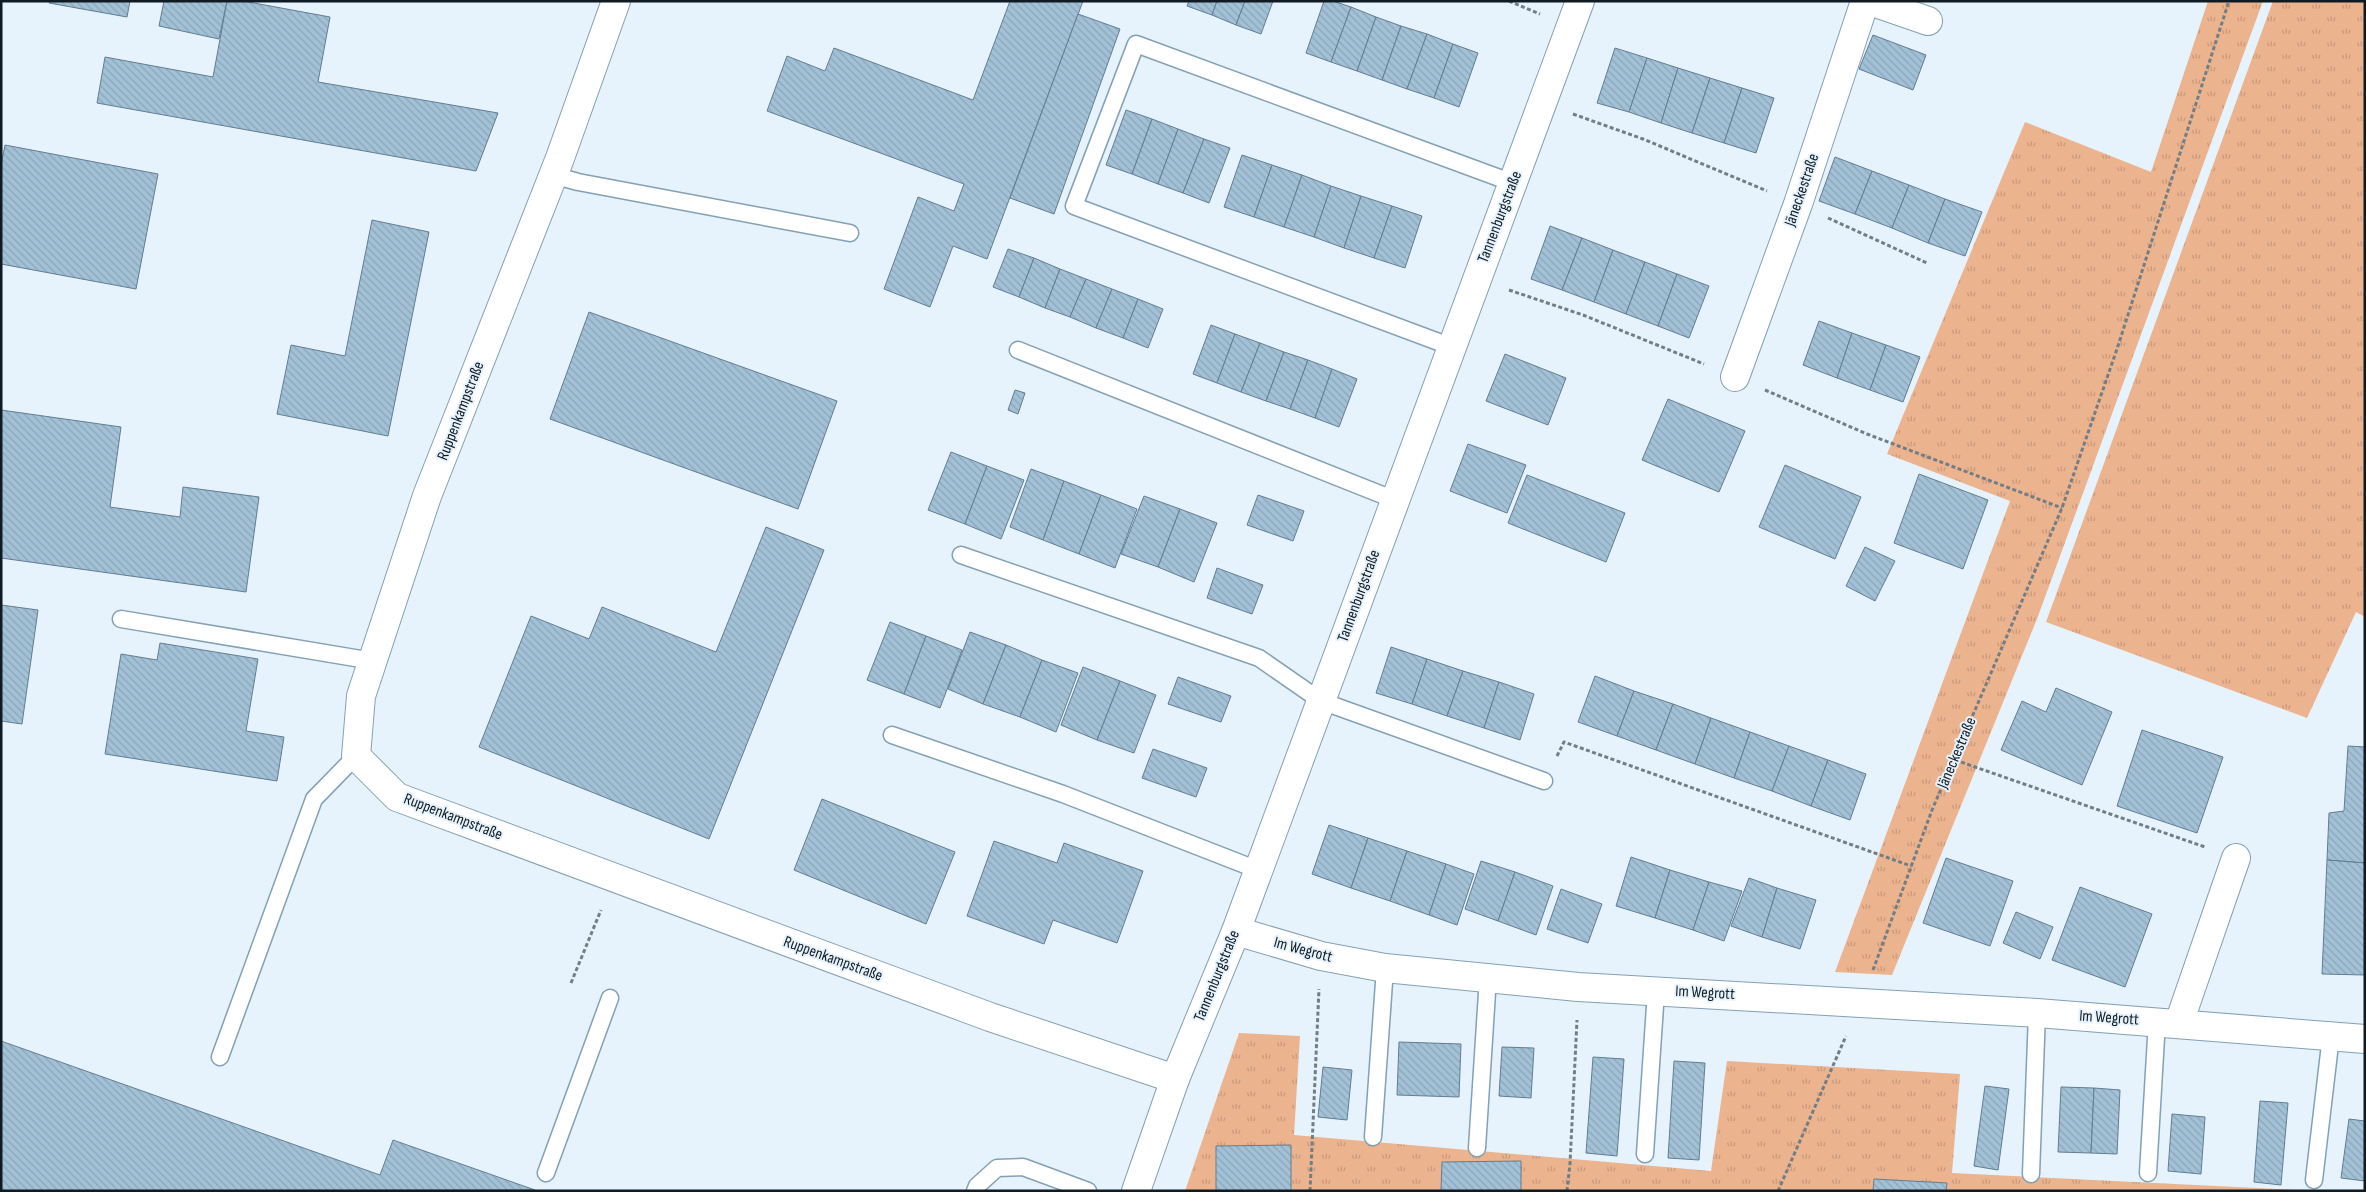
<svg xmlns="http://www.w3.org/2000/svg" width="2366" height="1192" font-family="'Sofia Sans Condensed',sans-serif">
<style>
.grass{fill:url(#grass-tufts)}
.building{fill:url(#building-back-hatch);stroke:#617d91}
.lines{fill:none;stroke-linecap:round;stroke-linejoin:round}
.service-casing{stroke:#83a0b4;stroke-width:19}
.minor-casing{stroke:#83a0b4;stroke-width:30}
.path{stroke:#727d86;stroke-width:3;stroke-dasharray:4 2.5;stroke-linecap:butt}
.service{stroke:#fff;stroke-width:16}
.minor{stroke:#fff;stroke-width:28}
.labels{text-anchor:middle;dominant-baseline:central;stroke-width:4;stroke-linejoin:round;paint-order:stroke}
.street-label{font-size:16px;fill:#0f1a22;stroke:#e7f3fc}
</style>
<defs>
<pattern id="grass-tufts" width="24" height="20" patternUnits="userSpaceOnUse" patternTransform="scale(1.25)"><rect width="24" height="20" fill="#ecb38f"/><path d="M3 7l-1-3M5 7V3M7 7l1-3M15 17l-1-3M17 17v-4M19 17l1-3" fill="none" stroke="#c9997b"/></pattern>
<pattern id="building-back-hatch" width="6" height="6" patternUnits="userSpaceOnUse" patternTransform="scale(1.25)"><rect width="6" height="6" fill="#a3c1d6"/><path d="M-1 5l2 2M0 0l6 6M5-1l2 2" fill="none" stroke="#8ba5b7"/></pattern>
</defs>
<rect width="100%" height="100%" fill="#e7f3fc"/>
<!-- grass -->
<g class="grass">
<polygon points="2208,1 2263,1 2037,619 1892,975 1835,972 2010,501 1887,454 2025,122 2151,172"/>
<polygon points="2273,1 2365,1 2365,617 2356,612 2307,718 2046,622"/>
<polygon points="1239,1033 1300,1036 1294,1135 1711,1171 1727,1061 1960,1074 1952,1173 2317,1191 1185,1191"/>
</g>
<!-- building -->
<g class="building">
<polygon points="50,1 130,1 127,17 49,3"/>
<polygon points="164,1 227,1 219,39 159,26"/>
<polygon points="227,1 243,1 330,17 318,82 498,113 476,171 97,103 105,57 213,77"/>
<polygon points="1010,1 1083,1 987,259 953,246 930,307 884,289 918,197 954,211 964,184 767,111 787,56 825,71 834,48 973,100"/>
<polygon points="1189,1 1217,1 1212,15 1187,6"/>
<polygon points="1217,1 1245,1 1236,25 1212,15"/>
<polygon points="1245,1 1273,1 1261,34 1236,25"/>
<polygon points="1324,1 1333,1 1351,7 1331,62 1306,53"/>
<polygon points="1351,7 1376,17 1357,71 1331,62"/>
<polygon points="1078,14 1120,29 1054,214 1010,198"/>
<polygon points="1376,17 1401,26 1382,80 1357,71"/>
<polygon points="1401,26 1427,34 1407,89 1382,80"/>
<polygon points="1427,34 1453,44 1434,98 1407,89"/>
<polygon points="1873,35 1926,55 1913,90 1859,69"/>
<polygon points="1453,44 1478,53 1459,107 1434,98"/>
<polygon points="1615,48 1647,58 1629,112 1597,103"/>
<polygon points="1647,58 1678,68 1661,123 1629,112"/>
<polygon points="1678,68 1710,78 1692,133 1661,123"/>
<polygon points="1710,78 1742,88 1724,143 1692,133"/>
<polygon points="1742,88 1774,98 1756,153 1724,143"/>
<polygon points="1126,110 1152,119 1132,174 1106,165"/>
<polygon points="1152,119 1178,129 1158,184 1132,174"/>
<polygon points="1178,129 1204,139 1183,193 1158,184"/>
<polygon points="1204,139 1230,148 1209,203 1183,193"/>
<polygon points="5,145 158,174 136,289 1,264 1,165"/>
<polygon points="1242,155 1272,165 1254,217 1224,207"/>
<polygon points="1835,157 1872,171 1855,214 1819,201"/>
<polygon points="1272,165 1302,175 1284,227 1254,217"/>
<polygon points="1872,171 1909,185 1892,228 1855,214"/>
<polygon points="1302,175 1331,186 1314,237 1284,227"/>
<polygon points="1909,185 1945,199 1928,243 1892,228"/>
<polygon points="1331,186 1361,196 1344,248 1314,237"/>
<polygon points="1361,196 1392,206 1374,258 1344,248"/>
<polygon points="1945,199 1982,212 1965,256 1928,243"/>
<polygon points="1392,206 1422,216 1405,268 1374,258"/>
<polygon points="372,220 429,232 388,436 277,414 291,345 345,356"/>
<polygon points="1550,226 1582,238 1562,290 1531,279"/>
<polygon points="1582,238 1613,250 1594,302 1562,290"/>
<polygon points="1008,249 1034,258 1019,297 993,287"/>
<polygon points="1613,250 1645,262 1626,314 1594,302"/>
<polygon points="1034,258 1060,269 1045,308 1019,297"/>
<polygon points="1645,262 1677,274 1658,326 1626,314"/>
<polygon points="1060,269 1086,279 1070,317 1045,308"/>
<polygon points="1677,274 1709,286 1689,338 1658,326"/>
<polygon points="1086,279 1112,289 1096,328 1070,317"/>
<polygon points="1112,289 1138,299 1123,338 1096,328"/>
<polygon points="1138,299 1163,309 1148,348 1123,338"/>
<polygon points="589,312 837,401 798,509 550,419"/>
<polygon points="1819,321 1852,333 1837,378 1803,365"/>
<polygon points="1211,325 1235,334 1217,383 1193,374"/>
<polygon points="1852,333 1886,345 1870,390 1837,378"/>
<polygon points="1235,334 1260,343 1241,392 1217,383"/>
<polygon points="1260,343 1284,352 1266,401 1241,392"/>
<polygon points="1886,345 1920,357 1903,402 1870,390"/>
<polygon points="1284,352 1308,360 1290,409 1266,401"/>
<polygon points="1505,354 1566,378 1548,425 1486,401"/>
<polygon points="1308,360 1332,369 1315,418 1290,409"/>
<polygon points="1332,369 1357,379 1339,427 1315,418"/>
<polygon points="1015,390 1025,393 1018,414 1008,410"/>
<polygon points="1668,399 1745,431 1719,492 1642,460"/>
<polygon points="1,410 121,427 110,507 180,517 183,487 259,497 246,592 1,558"/>
<polygon points="1468,444 1526,465 1507,513 1450,491"/>
<polygon points="951,452 987,466 965,524 928,510"/>
<polygon points="1785,465 1861,497 1835,559 1759,527"/>
<polygon points="987,466 1024,480 1001,539 965,524"/>
<polygon points="1031,469 1064,481 1043,540 1010,527"/>
<polygon points="1919,474 1988,500 1963,569 1894,543"/>
<polygon points="1527,475 1625,513 1606,562 1508,523"/>
<polygon points="1064,481 1101,495 1079,554 1043,540"/>
<polygon points="1101,495 1137,509 1115,568 1079,554"/>
<polygon points="1258,495 1304,511 1293,541 1247,525"/>
<polygon points="1144,496 1180,509 1158,567 1121,554"/>
<polygon points="1180,509 1217,523 1194,582 1158,567"/>
<polygon points="766,527 824,550 709,839 479,747 531,616 589,639 602,607 716,652"/>
<polygon points="1865,547 1895,561 1875,601 1846,586"/>
<polygon points="1217,568 1263,585 1252,614 1207,598"/>
<polygon points="1,605 38,610 22,724 1,721"/>
<polygon points="890,622 926,636 904,694 867,680"/>
<polygon points="970,632 1006,645 983,704 948,689"/>
<polygon points="926,636 962,650 940,708 904,694"/>
<polygon points="160,643 258,659 246,731 284,737 277,781 105,754 121,654 157,660"/>
<polygon points="1006,645 1042,660 1020,717 983,704"/>
<polygon points="1391,647 1427,659 1412,704 1376,693"/>
<polygon points="1427,659 1463,671 1447,716 1412,704"/>
<polygon points="1042,660 1078,673 1056,732 1020,717"/>
<polygon points="1083,667 1120,681 1097,740 1061,725"/>
<polygon points="1463,671 1499,682 1484,728 1447,716"/>
<polygon points="1595,676 1634,691 1617,736 1578,722"/>
<polygon points="1178,677 1231,696 1221,722 1168,704"/>
<polygon points="1120,681 1156,695 1134,753 1097,740"/>
<polygon points="1499,682 1534,694 1520,740 1484,728"/>
<polygon points="2056,688 2112,712 2082,785 2001,750 2022,701 2046,712"/>
<polygon points="1634,691 1673,704 1656,750 1617,736"/>
<polygon points="1673,704 1711,718 1695,764 1656,750"/>
<polygon points="1711,718 1750,732 1734,778 1695,764"/>
<polygon points="2142,730 2223,757 2197,833 2117,806"/>
<polygon points="1750,732 1789,746 1772,791 1734,778"/>
<polygon points="1789,746 1828,760 1811,806 1772,791"/>
<polygon points="2348,746 2365,747 2365,863 2327,860 2329,813 2344,811"/>
<polygon points="1153,749 1207,768 1196,797 1142,778"/>
<polygon points="1828,760 1866,774 1850,820 1811,806"/>
<polygon points="822,799 955,852 926,924 794,870"/>
<polygon points="1329,825 1368,838 1351,888 1312,874"/>
<polygon points="1368,838 1407,851 1390,901 1351,888"/>
<polygon points="994,841 1057,863 1064,843 1143,871 1117,943 1053,920 1044,944 967,916"/>
<polygon points="1407,851 1446,864 1429,915 1390,901"/>
<polygon points="1631,857 1670,870 1655,918 1616,906"/>
<polygon points="1946,858 2013,881 1990,946 1923,923"/>
<polygon points="2327,860 2365,863 2365,975 2322,974"/>
<polygon points="1481,861 1515,872 1498,921 1465,909"/>
<polygon points="1446,864 1474,874 1457,925 1429,915"/>
<polygon points="1670,870 1709,882 1693,930 1655,918"/>
<polygon points="1515,872 1553,886 1536,935 1498,921"/>
<polygon points="1749,878 1777,888 1762,937 1731,926"/>
<polygon points="1709,882 1742,891 1724,941 1693,930"/>
<polygon points="2080,887 2152,914 2125,987 2052,960"/>
<polygon points="1777,888 1816,900 1800,949 1762,937"/>
<polygon points="1561,889 1602,904 1588,943 1547,929"/>
<polygon points="2016,912 2053,927 2040,959 2003,943"/>
<polygon points="1,1041 380,1175 393,1140 535,1190 1,1191"/>
<polygon points="1399,1042 1461,1044 1459,1097 1397,1095"/>
<polygon points="1502,1047 1534,1048 1531,1098 1499,1096"/>
<polygon points="1593,1057 1624,1059 1617,1156 1586,1153"/>
<polygon points="1674,1061 1705,1063 1699,1160 1668,1158"/>
<polygon points="1323,1067 1352,1070 1347,1120 1318,1117"/>
<polygon points="1985,1086 2009,1089 1998,1170 1974,1166"/>
<polygon points="2061,1087 2094,1088 2091,1153 2058,1152"/>
<polygon points="2094,1088 2120,1090 2117,1154 2091,1153"/>
<polygon points="2260,1101 2288,1103 2281,1185 2254,1182"/>
<polygon points="2172,1114 2205,1117 2201,1174 2168,1171"/>
<polygon points="2349,1119 2365,1121 2365,1181 2341,1178"/>
<polygon points="1291,1145 1291,1191 1216,1191 1216,1146"/>
<polygon points="1521,1161 1521,1191 1441,1191 1442,1162"/>
<polygon points="1874,1179 1947,1183 1946,1191 1873,1191"/>
</g>
<g class="lines">
<defs>
<g id="service">
<polyline points="553,175 578,182 850,233"/>
<polyline points="1452,347 1074,206 1136,44 1513,183"/>
<polyline points="1018,350 1395,500"/>
<polyline points="961,555 1259,658 1321,701 1544,781"/>
<polyline points="121,619 373,661"/>
<polyline points="892,735 1063,794 1258,870"/>
<polyline points="220,1057 314,799 356,756"/>
<polyline points="1373,1137 1385,968"/>
<polyline points="1477,1148 1488,977"/>
<polyline points="1645,1154 1656,991"/>
<polyline points="546,1173 610,998"/>
<polyline points="2148,1173 2157,1021"/>
<polyline points="2031,1174 2037,1013"/>
<polyline points="2314,1180 2331,1036"/>
<polyline points="975,1191 977,1186 997,1168 1023,1167 1088,1191"/>
</g>
<g id="minor">
<polyline points="616,1 560,158 427,496 361,696 356,756 397,797 990,1017 1175,1079"/>
<polyline points="1870,1 1928,21"/>
<polyline points="1735,377 1798,204 1865,1"/>
<polyline points="1236,931 1321,956 1385,968 1578,987 2037,1013 2365,1039"/>
<polyline points="2179,1023 2236,858"/>
<polyline points="1136,1191 1175,1079 1236,931 1580,1"/>
</g>
</defs>
<!-- service casing -->
<use href="#service" class="service-casing"/>
<!-- minor casing -->
<use href="#minor" class="minor-casing"/>
<!-- path -->
<g class="path">
<polyline points="1509,1 1540,14"/>
<polyline points="1573,114 1643,139 1767,191"/>
<polyline points="1828,218 1927,263"/>
<polyline points="1509,290 1583,315 1704,364"/>
<polyline points="1765,390 1867,434 2062,508"/>
<polyline points="1557,756 1564,742 1911,866"/>
<polyline points="1955,760 2205,847"/>
<polyline points="1873,970 1932,810 2062,508 2117,349 2229,1"/>
<polyline points="571,983 601,910"/>
<polyline points="1310,1191 1319,989"/>
<polyline points="1567,1191 1570,1164 1577,1020"/>
<polyline points="1778,1191 1846,1036"/>
</g>
<!-- service -->
<use href="#service" class="service"/>
<!-- minor -->
<use href="#minor" class="minor"/>
</g>
<g class="labels">
<!-- street labels -->
<g class="street-label">
<text transform="translate(1802 190) rotate(-71)">Jäneckestraße</text>
<text transform="translate(1500 217) rotate(-69)">Tannenburgstraße</text>
<text transform="translate(461 411) rotate(-69)">Ruppenkampstraße</text>
<text transform="translate(1359 596) rotate(-70)">Tannenburgstraße</text>
<text transform="translate(1957 753) rotate(-67)">Jäneckestraße</text>
<text transform="translate(453 817) rotate(21)">Ruppenkampstraße</text>
<text transform="translate(1303 950) rotate(15)">Im Wegrott</text>
<text transform="translate(833 959) rotate(20)">Ruppenkampstraße</text>
<text transform="translate(1217 976) rotate(-68)">Tannenburgstraße</text>
<text transform="translate(1705 993) rotate(3)">Im Wegrott</text>
<text transform="translate(2109 1018) rotate(4)">Im Wegrott</text>
</g>
</g>
<!-- border -->
<rect width="2366" height="1192" fill="none" stroke="#0f1a22" stroke-width="5"/>
</svg>
